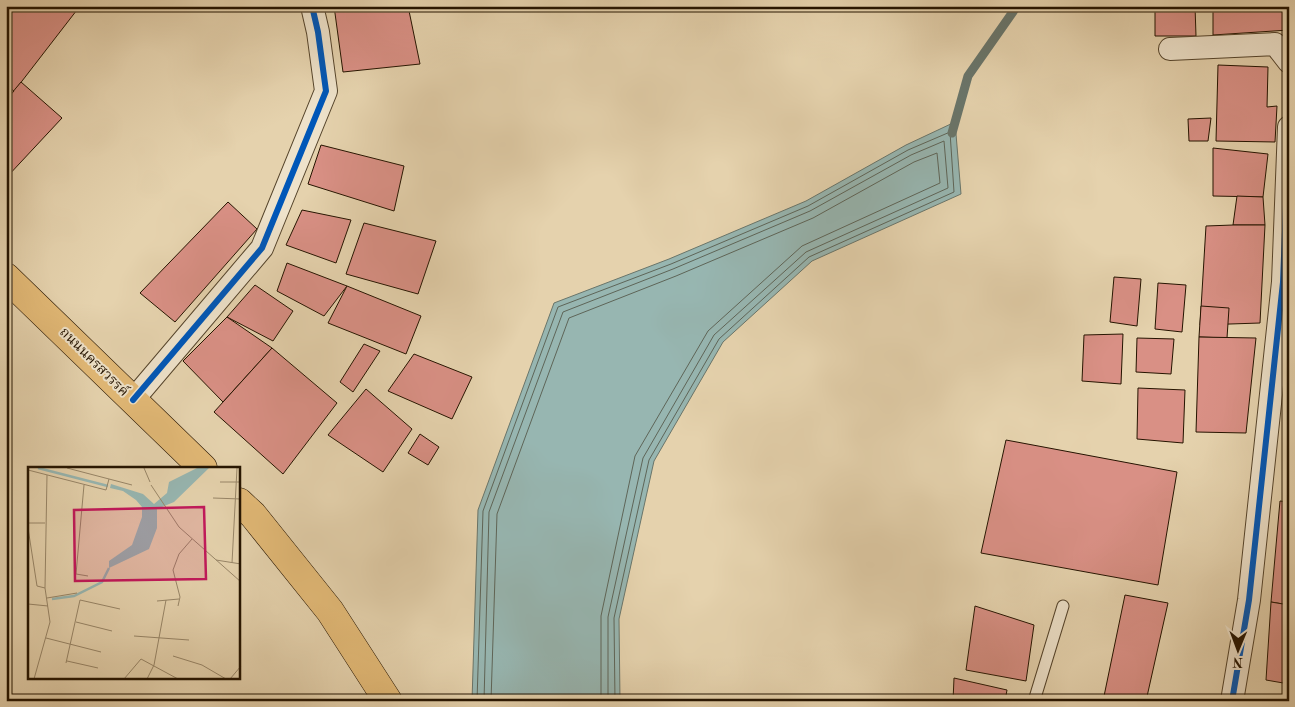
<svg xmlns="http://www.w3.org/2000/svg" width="1295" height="707" font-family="'Old Standard TT','Noto Serif Thai',serif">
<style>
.water{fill:#97b6b1;stroke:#69756a}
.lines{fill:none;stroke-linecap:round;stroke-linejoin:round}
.shore{stroke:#5e6558;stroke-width:1}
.stream{stroke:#69756a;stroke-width:9}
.building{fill:#d99085;stroke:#251400}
.lane-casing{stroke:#55442b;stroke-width:13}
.street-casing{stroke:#55442b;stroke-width:24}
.primary-casing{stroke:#251400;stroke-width:29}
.lane{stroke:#eee2ca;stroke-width:11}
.street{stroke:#eee2ca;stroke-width:22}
.primary{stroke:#e2b976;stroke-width:28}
.cycleway-casing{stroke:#eee2ca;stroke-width:9}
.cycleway{stroke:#0057b8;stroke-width:6}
.labels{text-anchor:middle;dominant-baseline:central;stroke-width:4;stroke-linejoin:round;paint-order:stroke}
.street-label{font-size:14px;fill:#251400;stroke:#eee2ca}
.inset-river{fill:none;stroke:#97b6b1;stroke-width:2.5}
.inset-road{fill:none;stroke:#988668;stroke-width:1}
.view{fill:#c2185b;fill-opacity:0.15;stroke:#c2185b;stroke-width:2.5}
.inset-edge{fill:none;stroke:#251400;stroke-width:2.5}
</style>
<rect width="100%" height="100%" fill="#e5d2ad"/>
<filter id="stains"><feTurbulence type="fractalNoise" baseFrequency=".004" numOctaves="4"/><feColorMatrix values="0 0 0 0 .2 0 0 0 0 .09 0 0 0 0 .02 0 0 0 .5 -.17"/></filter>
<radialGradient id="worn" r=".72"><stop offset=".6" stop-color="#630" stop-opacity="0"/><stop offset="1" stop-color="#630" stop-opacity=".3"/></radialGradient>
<!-- water -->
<polygon class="water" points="955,122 961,194 812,261 723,342 654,461 619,619 620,701 472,701 478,510 554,303 669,259 806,201 906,145"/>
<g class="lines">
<!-- shore -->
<g class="shore">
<polyline points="477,701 483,511 558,307 671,264 808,206 908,150 950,132 954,192 809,257 719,339 649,460 614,618 615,701"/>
<polyline points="484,701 489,512 563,312 673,269 810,211 911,155 944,141 948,188 806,252 714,335 643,458 608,617 608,701"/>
<polyline points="491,701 497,514 569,318 676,276 813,218 914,162 937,153 940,183 802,246 708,331 635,456 601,616 601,701"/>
</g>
<!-- stream -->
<polyline class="stream" points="952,133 968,76 1017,6"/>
</g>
<!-- building -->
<g class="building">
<polygon points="6,6 80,6 12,94 6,89"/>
<polygon points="334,6 408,6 420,64 343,72"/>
<polygon points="1155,6 1195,6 1196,36 1155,36"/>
<polygon points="1213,6 1289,6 1289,30 1213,35"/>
<polygon points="1218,65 1268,67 1267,107 1277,106 1275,142 1216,141"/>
<polygon points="21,82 62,118 6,178 6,100"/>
<polygon points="6,85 14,91 6,100"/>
<polygon points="1211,118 1208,141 1189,141 1188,119"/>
<polygon points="321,145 404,166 394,211 308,184"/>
<polygon points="1213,148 1268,154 1263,197 1213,196"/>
<polygon points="1237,196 1263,197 1265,225 1233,225"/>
<polygon points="228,202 257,229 175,322 140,293"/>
<polygon points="302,210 351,220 336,263 286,245"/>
<polygon points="364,223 436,241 418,294 346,274"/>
<polygon points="1233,225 1265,225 1260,323 1200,325 1206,226"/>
<polygon points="287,263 347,286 324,316 277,291"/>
<polygon points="1114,277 1141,279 1137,326 1110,322"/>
<polygon points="1158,283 1186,285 1182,332 1155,329"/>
<polygon points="255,285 293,311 273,341 227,317"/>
<polygon points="347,286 421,316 406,354 328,323"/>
<polygon points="1201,306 1229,308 1227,338 1199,337"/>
<polygon points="227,317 272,348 223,402 183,361"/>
<polygon points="1123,334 1121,384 1082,381 1084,335"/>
<polygon points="1199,337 1256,338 1246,433 1196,432"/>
<polygon points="1137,338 1174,339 1171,374 1136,372"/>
<polygon points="364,344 380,351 353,392 340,382"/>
<polygon points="272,348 337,403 283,474 214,412"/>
<polygon points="414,354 472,377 452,419 388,391"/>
<polygon points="1138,388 1185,390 1183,443 1137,439"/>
<polygon points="366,389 412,429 383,472 328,435"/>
<polygon points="420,434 439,447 428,465 408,453"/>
<polygon points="1006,440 1177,472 1158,585 981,553"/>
<polygon points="1280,501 1289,502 1289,605 1271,602"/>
<polygon points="1125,595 1168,603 1146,701 1103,701"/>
<polygon points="1271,602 1289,605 1289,684 1266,680"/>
<polygon points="975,606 1034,625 1026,681 966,670"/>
<polygon points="954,678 1007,690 1005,701 953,701"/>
<polygon points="1269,697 1289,699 1289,701 1269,701"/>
</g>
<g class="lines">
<defs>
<polyline id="lane" points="1034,701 1063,606"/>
<g id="street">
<polyline points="1170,49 1275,44 1289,62"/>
<polyline points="133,400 262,248 326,91 318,32 312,6"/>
<polyline points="1232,701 1249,600 1283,282 1289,127"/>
</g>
<g id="primary">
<polyline points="6,277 203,468"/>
<polyline points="239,502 253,515 330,611 388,701"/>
</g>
</defs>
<!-- lane casing -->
<use href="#lane" class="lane-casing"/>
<!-- street casing -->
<use href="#street" class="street-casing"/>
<!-- primary casing -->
<use href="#primary" class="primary-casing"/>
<!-- lane -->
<use href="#lane" class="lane"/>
<!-- street -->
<use href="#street" class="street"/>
<!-- primary -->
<use href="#primary" class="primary"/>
<defs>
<g id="cycleway">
<polyline points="133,400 262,248 326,91 318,32 312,6"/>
<polyline points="1232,701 1249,600 1283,282 1289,127"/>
</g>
</defs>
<!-- cycleway casing -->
<use href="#cycleway" class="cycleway-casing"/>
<!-- cycleway -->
<use href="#cycleway" class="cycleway"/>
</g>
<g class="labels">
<!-- street labels -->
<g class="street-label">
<text transform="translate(94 362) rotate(45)">ถนนนครสวรรค์</text>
</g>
</g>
<!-- overview -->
<g transform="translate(28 467)">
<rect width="212" height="212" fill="#e5d2ad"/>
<path d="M169,1H181L146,35L129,42V61L121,82L81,101V94L104,78L114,50V40L108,33L95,24L82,21L83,17L115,27L126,37L139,26L141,15Z" fill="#97b6b1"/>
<path class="inset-river" d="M10,1L80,19M24,132L46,129L74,115L81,101"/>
<path class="inset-road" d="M39,1L104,18M116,1L122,15M0,3L78,23L81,12M192,15H213M56,18L48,107L60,109M123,18L151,60L213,115M185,31L213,32M0,56H17M0,61L9,119L17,121M188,93L213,97M204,96L209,1M19,131L49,126M129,134L151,132M0,137L20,139M150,139L152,130L145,103L151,87L164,72M48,155L84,164M106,169L161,173M18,171L73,185M145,189L174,198L198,212M39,194L70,201M38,196L52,133L92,142M6,212L22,155L17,121L19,8M96,212L113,192L150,212M119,212L126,198L138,133M202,212L213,199"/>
<path class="view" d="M176,40L178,112L47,114L46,43Z"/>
<rect width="212" height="212" class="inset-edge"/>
</g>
<!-- margin -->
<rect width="1295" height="707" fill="none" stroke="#e5d2ad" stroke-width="25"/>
<rect x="8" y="8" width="1280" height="692" fill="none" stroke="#251400" stroke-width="2.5"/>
<rect x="12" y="12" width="1270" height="682" fill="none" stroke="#251400"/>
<!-- north arrow -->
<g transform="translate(1238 650) rotate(181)" stroke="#eee2ca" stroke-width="4" paint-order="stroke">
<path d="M0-4L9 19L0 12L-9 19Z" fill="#251400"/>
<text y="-8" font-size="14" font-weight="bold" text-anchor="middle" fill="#251400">N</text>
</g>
<rect width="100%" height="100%" filter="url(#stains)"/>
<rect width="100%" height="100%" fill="url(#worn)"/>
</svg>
